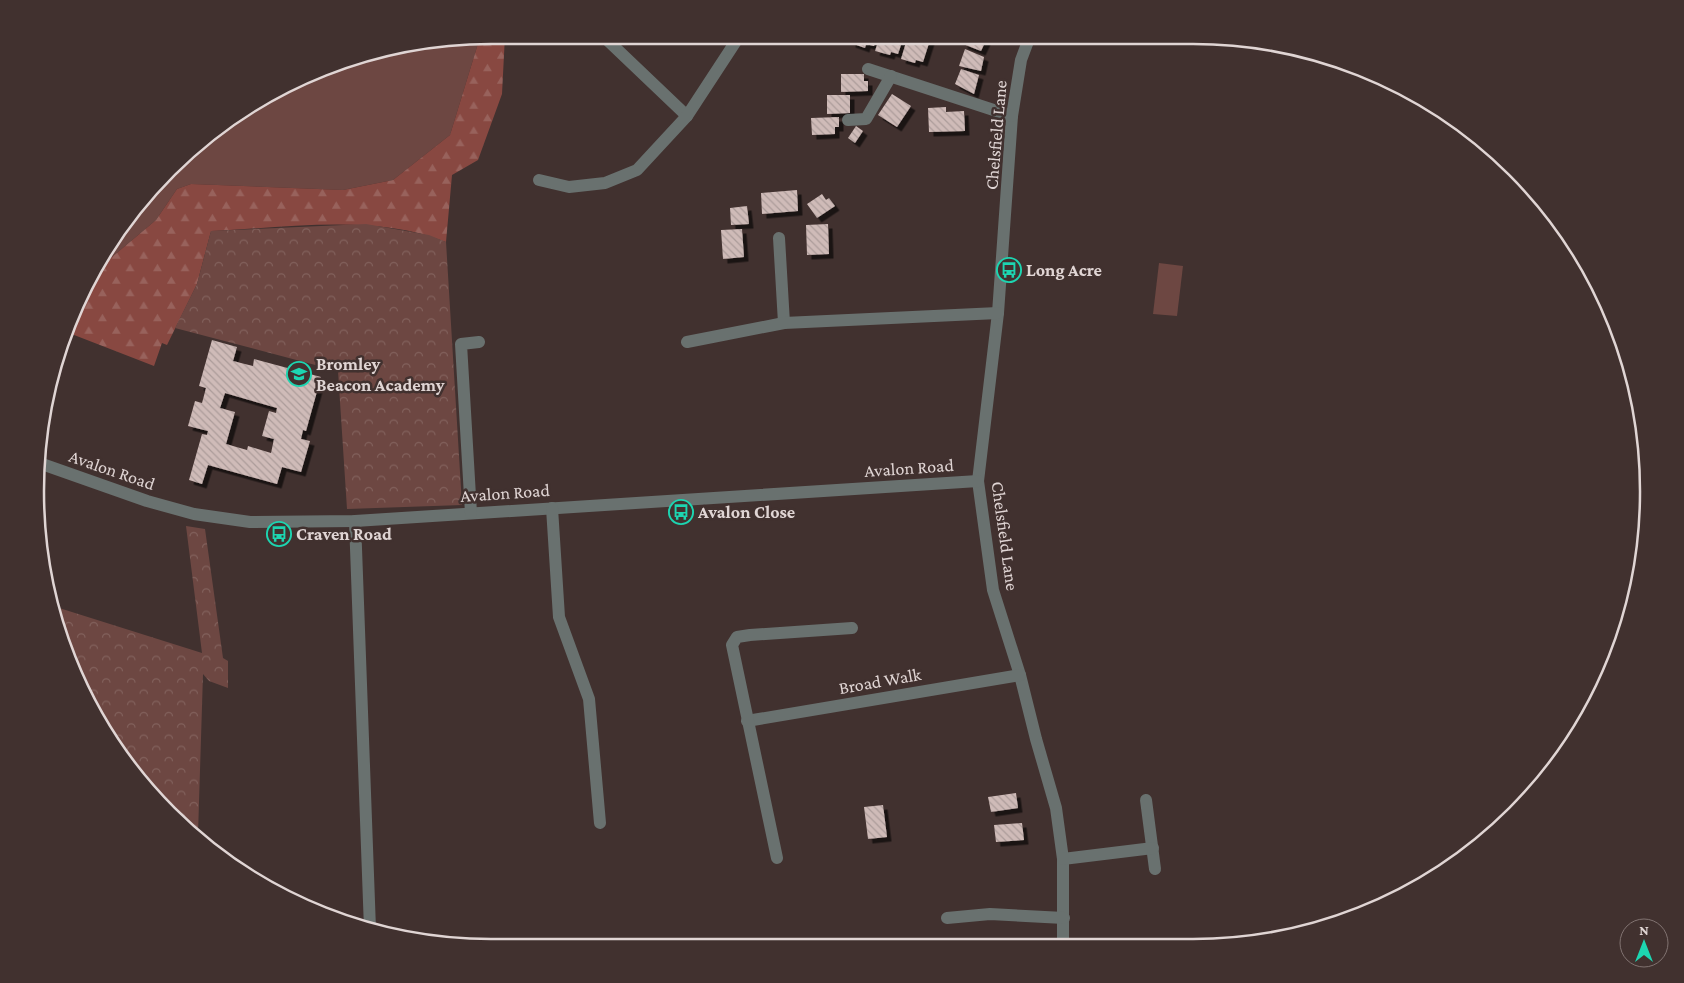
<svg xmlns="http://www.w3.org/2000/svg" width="1684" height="983" font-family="'Crimson Pro',serif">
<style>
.grass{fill:#6d4742}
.forest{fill:url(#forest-firs)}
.park{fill:url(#park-crowns)}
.building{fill:url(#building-back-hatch);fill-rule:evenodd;filter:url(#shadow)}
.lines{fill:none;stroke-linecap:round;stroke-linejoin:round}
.minor{stroke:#69716f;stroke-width:12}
.labels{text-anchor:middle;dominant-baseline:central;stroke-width:5;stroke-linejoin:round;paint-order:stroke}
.street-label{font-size:18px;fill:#e0d5d4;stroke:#41312f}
.poi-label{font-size:18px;font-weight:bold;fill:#e0d5d4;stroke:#41312f;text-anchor:start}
.rim{fill:none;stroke:#e0d5d4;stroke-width:2.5}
</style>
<defs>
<pattern id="forest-firs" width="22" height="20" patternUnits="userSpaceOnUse" patternTransform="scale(1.25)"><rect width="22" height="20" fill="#884841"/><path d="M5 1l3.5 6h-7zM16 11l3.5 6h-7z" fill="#98625c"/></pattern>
<pattern id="park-crowns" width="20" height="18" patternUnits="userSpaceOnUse" patternTransform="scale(1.25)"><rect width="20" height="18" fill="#6d4742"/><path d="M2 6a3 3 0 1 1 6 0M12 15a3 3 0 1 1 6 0" fill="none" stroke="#82615c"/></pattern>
<pattern id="building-back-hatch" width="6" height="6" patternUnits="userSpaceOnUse" patternTransform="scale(1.25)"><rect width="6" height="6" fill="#cfbbb8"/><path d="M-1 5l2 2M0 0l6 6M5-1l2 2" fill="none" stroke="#ac9c9a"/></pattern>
<filter id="shadow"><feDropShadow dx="4.5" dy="4.5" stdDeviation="0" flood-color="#0009"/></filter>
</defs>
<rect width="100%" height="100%" fill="#41312f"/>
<!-- grass -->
<g class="grass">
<polygon points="480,37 450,135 393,180 343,190 191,184 177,189 156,220 112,257 103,257 112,238 214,129 345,59"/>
<polygon points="1159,263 1183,266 1177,316 1153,314"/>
</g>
<!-- forest -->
<path class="forest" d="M492,35H505L502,94L478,160L452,175L446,242C375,213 287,228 211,231L197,284L167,345L162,343L154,366L69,333L103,258L112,257L156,220L177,189L191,184L343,190L393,180L450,135L480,37Z"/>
<!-- park -->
<g class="park">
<polygon points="366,224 429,235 446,242 462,505 347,509 338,371 175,328 197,284 211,231"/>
<polygon points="186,526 205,529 223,658 228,661 228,688 209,681 203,674 198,834 130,770 70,666 56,607 202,653"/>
</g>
<!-- building -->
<g class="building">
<polygon points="853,35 865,36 877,36 874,46 866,44 865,48 851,43"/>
<polygon points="880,36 904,36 898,54 891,52 890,55 875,51"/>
<polygon points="908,36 930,40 923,62 916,60 915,63 901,59"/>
<polygon points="966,36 988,36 981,51 963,44"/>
<polygon points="965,49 984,57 981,71 959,66"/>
<polygon points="961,69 979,75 974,94 955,84"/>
<polygon points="841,74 864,74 864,81 868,81 868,91 841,92"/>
<polygon points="892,94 911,106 897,127 878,115"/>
<polygon points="827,95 850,95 850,113 827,114"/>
<polygon points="946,107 946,112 964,111 965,131 929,132 928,108"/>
<polygon points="839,117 839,127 835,127 835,134 812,135 811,118"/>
<polygon points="856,126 863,131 855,143 848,138"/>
<polygon points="797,190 798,211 762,214 761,193"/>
<polygon points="822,194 826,200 829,198 835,206 817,218 807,204"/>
<polygon points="747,206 749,224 731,225 730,208"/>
<polygon points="828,224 829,254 807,255 806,225"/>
<polygon points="742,229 744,257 723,259 721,230"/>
<path d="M212,340L237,347L233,361L253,366L254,359L321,377L306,431L303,430L301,439L310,441L301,472L282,467L277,484L208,465L202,484L189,480L202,434L207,435L208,431L188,426L195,401L202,403L206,388L199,386ZM225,393L277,408L276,413L269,411L262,436L274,439L271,453L248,446L247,450L226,444L235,412L220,408Z"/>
<polygon points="1016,793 1018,808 991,812 988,797"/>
<polygon points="883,805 887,837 868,839 864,807"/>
<polygon points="1022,823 1024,840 996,842 994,825"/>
</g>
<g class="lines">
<!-- minor -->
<g class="minor">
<polyline points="602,35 687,116"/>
<polyline points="1030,36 1021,60 1012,116 998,313 978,481 993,590 1020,675 1036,739 1056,808 1063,859 1063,947"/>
<polyline points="868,69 1012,116"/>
<polyline points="848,120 866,119 891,76"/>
<polyline points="539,180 569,187 605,183 637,170 687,116 740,35"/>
<polyline points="779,238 784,323"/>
<polyline points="687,342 784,323 998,313"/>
<polyline points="42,464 147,501 194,514 250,522 355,521 978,481"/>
<polyline points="552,508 559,617 589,699 600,823"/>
<polyline points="471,513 461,344 479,342"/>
<polyline points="355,521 370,929"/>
<polyline points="747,721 1020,675"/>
<polyline points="1146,800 1155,869"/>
<polyline points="777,858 732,645 737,637 750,635 852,628"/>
<polyline points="1063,859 1153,848"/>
<polyline points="947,918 990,914 1064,918"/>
</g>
</g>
<!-- icons -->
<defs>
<symbol id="bus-ring" viewBox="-11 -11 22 22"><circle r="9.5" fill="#41312f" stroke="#1dd5b1" stroke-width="1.5"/><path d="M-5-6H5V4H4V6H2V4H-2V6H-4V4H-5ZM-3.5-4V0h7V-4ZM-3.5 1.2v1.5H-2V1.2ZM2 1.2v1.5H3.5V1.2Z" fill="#1dd5b1"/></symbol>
<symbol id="school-ring" viewBox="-11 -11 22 22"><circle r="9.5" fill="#41312f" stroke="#1dd5b1" stroke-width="1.5"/><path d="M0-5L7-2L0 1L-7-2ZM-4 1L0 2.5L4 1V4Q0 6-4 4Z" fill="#1dd5b1"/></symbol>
</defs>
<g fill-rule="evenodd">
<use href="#bus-ring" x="995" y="256" width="28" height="28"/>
<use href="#school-ring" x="285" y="360" width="28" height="28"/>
<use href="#bus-ring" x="667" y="498" width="28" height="28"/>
<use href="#bus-ring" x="265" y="520" width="28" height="28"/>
</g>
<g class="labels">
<!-- street labels -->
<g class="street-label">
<text transform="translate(996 135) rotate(-85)">Chelsfield Lane</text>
<text transform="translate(909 468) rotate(-4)">Avalon Road</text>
<text transform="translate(112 470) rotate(19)">Avalon Road</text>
<text transform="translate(505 493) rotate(-4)">Avalon Road</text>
<text transform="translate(1005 536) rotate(82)">Chelsfield Lane</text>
<text transform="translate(880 681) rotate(-10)">Broad Walk</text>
</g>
<!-- poi labels -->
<g class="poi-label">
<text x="1026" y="270">Long Acre</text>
<text x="316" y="364">Bromley<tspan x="316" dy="21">Beacon Academy</tspan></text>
<text x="698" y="512">Avalon Close</text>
<text x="296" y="534">Craven Road</text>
</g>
</g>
<!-- crop -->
<path d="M0 0H1684V983H0ZM491 44H1193A447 447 0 0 1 1640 491V492A447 447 0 0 1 1193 939H491A447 447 0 0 1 44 492V491A447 447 0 0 1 491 44Z" fill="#41312f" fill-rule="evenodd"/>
<path class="rim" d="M491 44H1193A447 447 0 0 1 1640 491V492A447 447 0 0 1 1193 939H491A447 447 0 0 1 44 492V491A447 447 0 0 1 491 44Z"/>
<!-- north arrow -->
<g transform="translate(1644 943)"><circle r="24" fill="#41312f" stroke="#817371"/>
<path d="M0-4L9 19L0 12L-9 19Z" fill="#1dd5b1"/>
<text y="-8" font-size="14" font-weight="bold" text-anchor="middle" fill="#e0d5d4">N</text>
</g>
</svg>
